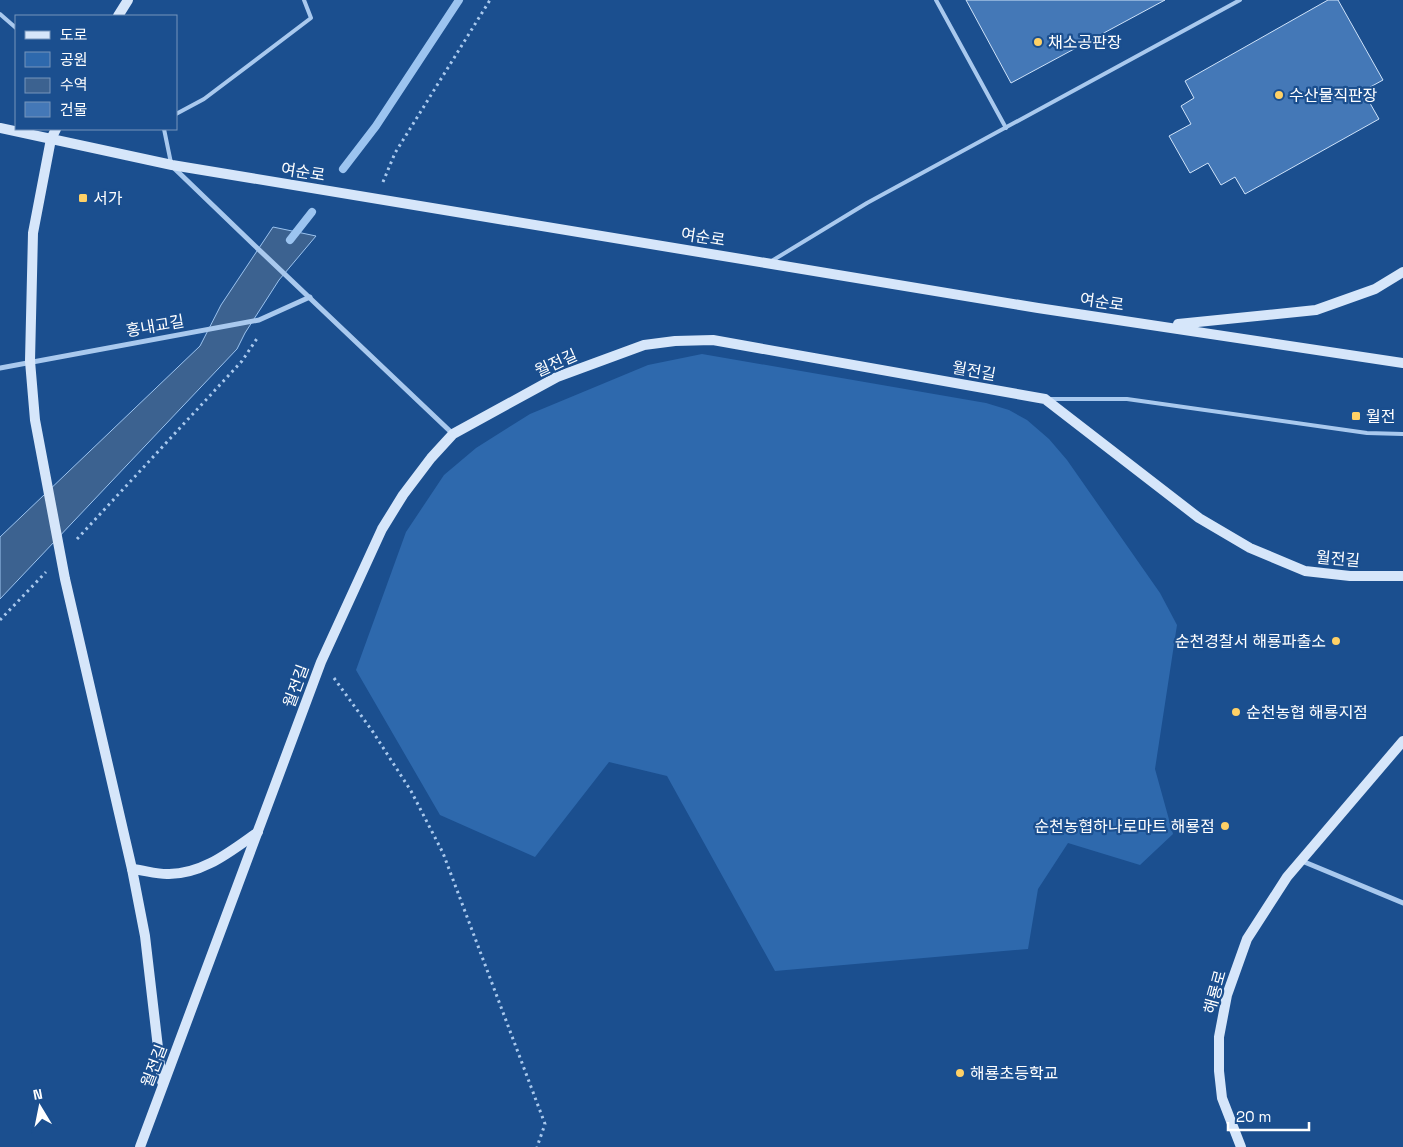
<svg xmlns="http://www.w3.org/2000/svg" width="1403" height="1147" font-family="'Space Grotesk','Noto Sans KR',sans-serif">
<style>
.green{fill:#2e69ad}
.water{fill:#3c6290;stroke:#9cc4f0}
.lines{fill:none;stroke-linecap:round;stroke-linejoin:round}
.stream{stroke:#9cc4f0;stroke-width:8}
.building{fill:#4478b7;stroke:#cfe3fa}
.path{stroke:#a9c9ee;stroke-width:3;stroke-dasharray:2.5 4;stroke-linecap:butt}
.lane{stroke:#a9c9ee;stroke-width:4}
.street{stroke:#a9c9ee;stroke-width:5}
.secondary{stroke:#d6e6fa;stroke-width:10}
.poi-dot{fill:#ffd166;stroke:#1b4f8f;stroke-width:2}
.labels{text-anchor:middle;dominant-baseline:central;stroke-width:4.5;stroke-linejoin:round;paint-order:stroke}
.poi-label{font-size:16px;fill:#fff;stroke:#1b4f8f;text-anchor:start}
.street-label{font-size:16px;fill:#fff;stroke:#1b4f8f}
</style>
<rect width="100%" height="100%" fill="#1b4f8f"/>
<!-- green -->
<polygon class="green" points="702,354 986,403 1009,410 1027,420 1049,439 1067,460 1160,593 1177,625 1155,769 1173,834 1140,865 1068,843 1038,889 1028,949 775,971 667,776 609,762 535,857 440,815 356,670 406,532 444,475 476,448 530,414 648,365"/>
<!-- water -->
<polygon class="water" points="273,227 316,236 279,280 245,333 237,349 0,599 0,537 200,346 221,305"/>
<g class="lines">
<!-- stream -->
<g class="stream">
<polyline points="343,169 376,126 459,0"/>
<polyline points="290,240 312,212"/>
</g>
</g>
<!-- building -->
<g class="building">
<polygon points="966,0 1165,0 1011,83"/>
<polygon points="1328,0 1338,0 1383,80 1363,91 1379,119 1245,194 1235,177 1221,185 1208,163 1190,173 1169,136 1191,124 1181,106 1194,98 1185,81"/>
</g>
<g class="lines">
<!-- path -->
<g class="path">
<polyline points="383,182 395,153 490,0"/>
<polyline points="77,539 242,361 258,337"/>
<polyline points="0,620 46,572"/>
<polyline points="334,678 373,732 411,791 443,853 545,1124 537,1147"/>
</g>
<!-- lane -->
<g class="lane">
<polyline points="936,0 1006,128"/>
<polyline points="0,14 16,28"/>
<polyline points="176,114 204,99 311,18 304,0"/>
<polyline points="164,129 171,163"/>
<polyline points="770,262 867,203 1240,0"/>
<polyline points="1050,399 1127,399 1367,433 1403,434"/>
</g>
<!-- street -->
<g class="street">
<polyline points="173,167 254,245 453,434"/>
<polyline points="0,368 259,320 310,297"/>
<polyline points="1302,861 1403,903"/>
</g>
<!-- secondary -->
<g class="secondary">
<polyline points="118,16 128,0"/>
<polyline points="0,128 172,165 1038,308 1403,363"/>
<polyline points="56,129 51,139 33,233 30,361 35,420 65,579 132,869 145,936 162,1082"/>
<polyline points="1178,324 1316,310 1375,289 1403,272"/>
<path d="M132,869C143,870 156,874 167,874C202,875 231,851 258,832"/>
<polyline points="140,1147 321,662 382,529 403,495 431,458 453,434 557,377 644,345 675,341 713,340 1045,399 1199,518 1250,548 1305,571 1350,576 1403,576"/>
<polyline points="1241,1147 1222,1098 1219,1071 1219,1037 1227,995 1247,939 1287,877 1403,741"/>
</g>
</g>
<!-- markers -->
<g class="poi-dot">
<circle cx="1038" cy="42" r="5"/>
<circle cx="1279" cy="95" r="5"/>
<rect x="78" y="193" width="10" height="10" rx="2.5"/>
<rect x="1351" y="411" width="10" height="10" rx="2.5"/>
<circle cx="1336" cy="641" r="5"/>
<circle cx="1236" cy="712" r="5"/>
<circle cx="1225" cy="826" r="5"/>
<circle cx="960" cy="1073" r="5"/>
</g>
<g class="labels">
<!-- poi labels -->
<g class="poi-label">
<text x="1048" y="42">채소공판장</text>
<text x="1289" y="95">수산물직판장</text>
<text x="93" y="198">서가</text>
<text x="1366" y="416">월전</text>
<text x="1326" y="641" text-anchor="end">순천경찰서 해룡파출소</text>
<text x="1246" y="712">순천농협 해룡지점</text>
<text x="1215" y="826" text-anchor="end">순천농협하나로마트 해룡점</text>
<text x="970" y="1073">해룡초등학교</text>
</g>
<!-- street labels -->
<g class="street-label">
<text transform="translate(303 172) rotate(9)">여순로</text>
<text transform="translate(703 237) rotate(9)">여순로</text>
<text transform="translate(1102 302) rotate(8)">여순로</text>
<text transform="translate(155 326) rotate(-10)">홍내교길</text>
<text transform="translate(556 363) rotate(-24)">월전길</text>
<text transform="translate(974 371) rotate(10)">월전길</text>
<text transform="translate(1338 559) rotate(5)">월전길</text>
<text transform="translate(296 686) rotate(-70)">월전길</text>
<text transform="translate(1215 992) rotate(-75)">해룡로</text>
<text transform="translate(154 1066) rotate(-69)">월전길</text>
</g>
</g>
<!-- legend -->
<rect x="15" y="15" width="162" height="115" fill="#1b4f8f" stroke="#7695bc"/>
<rect x="25" y="31" width="25" height="8" fill="#d6e6fa" stroke="#7695bc"/>
<text x="60" y="40" font-size="15" fill="#ffffff">도로</text>
<rect x="25" y="52" width="25" height="15" fill="#2e69ad" stroke="#7695bc"/>
<text x="60" y="65" font-size="15" fill="#ffffff">공원</text>
<rect x="25" y="78" width="25" height="15" fill="#3c6290" stroke="#7695bc"/>
<text x="60" y="90" font-size="15" fill="#ffffff">수역</text>
<rect x="25" y="102" width="25" height="15" fill="#4478b7" stroke="#7695bc"/>
<text x="60" y="115" font-size="15" fill="#ffffff">건물</text>
<!-- north arrow -->
<g transform="translate(40 1107) rotate(350)" stroke="#1b4f8f" stroke-width="4" paint-order="stroke">
<path d="M0-4L9 19L0 12L-9 19Z" fill="#ffffff"/>
<text y="-8" font-size="14" font-weight="bold" text-anchor="middle" fill="#ffffff">N</text>
</g>
<!-- scale -->
<path d="M1228 1122v8h81v-8" fill="none" stroke="#ffffff" stroke-width="2.5"/>
<text x="1236" y="1122" font-size="15" fill="#ffffff" stroke="#1b4f8f" stroke-width="4" paint-order="stroke">20 m</text>
</svg>
